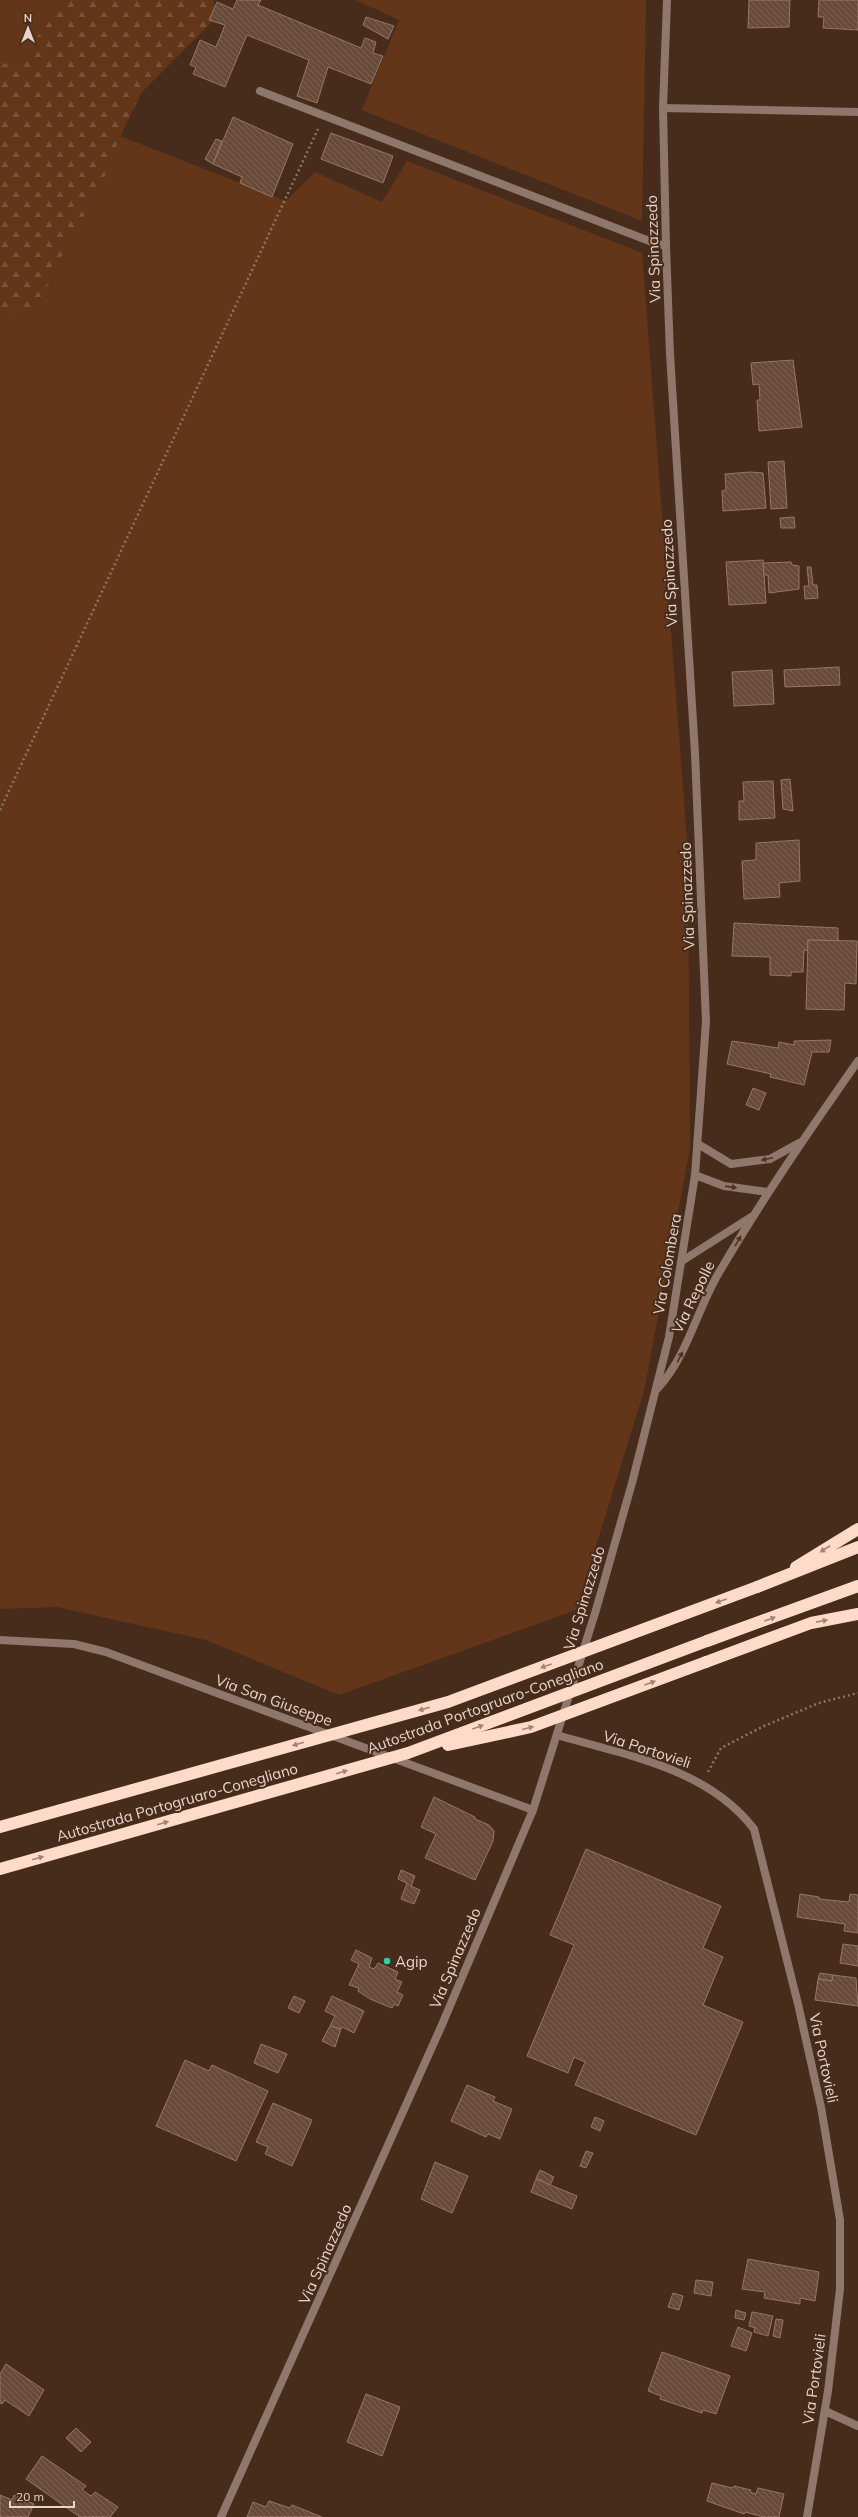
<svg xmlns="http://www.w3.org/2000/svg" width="858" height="2517" font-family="Mulish,sans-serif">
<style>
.green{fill:#63361a}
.forest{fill:url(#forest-firs)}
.building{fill:url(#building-back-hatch);stroke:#977664}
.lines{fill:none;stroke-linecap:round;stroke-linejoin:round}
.path{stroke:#8c7466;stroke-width:2.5;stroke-dasharray:2 3;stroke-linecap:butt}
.service{stroke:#8f776b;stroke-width:8}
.minor{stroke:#8f776b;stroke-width:8}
.tertiary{stroke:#8f776b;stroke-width:8}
.motorway{stroke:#fedbc8;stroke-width:12}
.motorway-bridge{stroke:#fedbc8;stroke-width:12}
.oneway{fill:#4f3423}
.oneway2{fill:#a38472}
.poi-dot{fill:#22d5af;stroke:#482c1b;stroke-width:1.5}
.labels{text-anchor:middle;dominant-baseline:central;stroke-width:4;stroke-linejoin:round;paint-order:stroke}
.street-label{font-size:15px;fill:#e6d3c9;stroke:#482c1b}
.poi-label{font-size:15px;fill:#e6d3c9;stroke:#482c1b;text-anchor:start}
</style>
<defs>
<pattern id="forest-firs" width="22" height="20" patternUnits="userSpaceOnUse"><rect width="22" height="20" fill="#63361a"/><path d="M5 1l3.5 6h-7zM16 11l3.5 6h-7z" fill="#79523a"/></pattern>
<pattern id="building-back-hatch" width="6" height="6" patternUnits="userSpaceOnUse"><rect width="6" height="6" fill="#684a39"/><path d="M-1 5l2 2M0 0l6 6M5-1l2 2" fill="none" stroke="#7e6354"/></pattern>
</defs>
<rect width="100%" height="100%" fill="#482c1b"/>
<!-- green -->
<g class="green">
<polygon points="0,0 188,0 120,136 286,201 315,172 382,202 407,161 642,253 688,853 690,1149 644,1391 576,1610 339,1695 206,1640 57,1607 0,1609"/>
<polygon points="356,0 646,0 642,221 362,110 399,20"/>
</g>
<!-- forest -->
<polygon class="forest" points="64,0 213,0 217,17 141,93 120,136 102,184 55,267 39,306 0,317 0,66 22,55 60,9"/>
<!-- building -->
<g class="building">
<polygon points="237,0 261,0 258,5 361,48 365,38 376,42 373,53 383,56 371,84 328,67 317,103 297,96 309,60 247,35 225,87 193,74 196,67 190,65 200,40 216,47 225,25 209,20 217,2 233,9"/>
<polygon points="749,0 790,0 789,27 748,28"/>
<polygon points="819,0 858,0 858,30 823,28 824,17 818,17"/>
<polygon points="366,17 394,26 388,39 363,25"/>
<polygon points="233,117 293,144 272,197 240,183 242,177 213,164"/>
<polygon points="331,133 393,156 383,183 321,159"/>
<polygon points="216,139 222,141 213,164 205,159"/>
<polygon points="793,360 802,427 759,431 757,400 760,400 759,384 753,385 751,363"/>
<polygon points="784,461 787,508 771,509 768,462"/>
<polygon points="750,472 763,473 766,508 723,511 722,491 726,490 725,474"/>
<polygon points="794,517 795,528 781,528 780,518"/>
<polygon points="763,560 766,603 729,605 726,562"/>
<polygon points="791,562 792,565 799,566 799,589 769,593 768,575 764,575 763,563"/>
<polygon points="807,567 811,567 813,585 817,585 818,598 805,599 804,586 809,586"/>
<polygon points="839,667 840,685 785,687 784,670"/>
<polygon points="772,670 774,704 734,706 732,672"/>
<polygon points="790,779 793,811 783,809 781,780"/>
<polygon points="773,781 775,818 739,820 739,801 744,801 743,782"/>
<polygon points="799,840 800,881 779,883 780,897 744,899 742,861 756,860 756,843"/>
<polygon points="734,923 838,928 838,941 808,940 808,951 804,950 803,972 791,972 791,976 770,975 770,957 732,956"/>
<polygon points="808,940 857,941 856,984 845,983 844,1010 806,1009"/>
<polygon points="831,1040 829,1052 812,1052 804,1085 770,1077 771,1074 727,1064 732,1041 778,1048 779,1042 794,1045 794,1041"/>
<polygon points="753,1088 766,1093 759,1110 746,1105"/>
<polygon points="434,1797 475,1817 475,1819 489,1825 494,1831 493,1841 475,1880 425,1858 436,1834 421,1827"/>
<polygon points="586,1849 721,1906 703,1948 723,1957 703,2005 743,2022 696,2135 575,2085 585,2062 574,2057 568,2073 527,2056 574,1945 550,1935"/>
<polygon points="401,1870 415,1876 411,1886 420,1890 414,1904 401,1899 407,1883 398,1879"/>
<polygon points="800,1894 819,1897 819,1899 849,1902 850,1894 858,1895 858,1933 844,1931 845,1924 797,1917"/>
<polygon points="843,1944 858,1946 858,1966 840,1963"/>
<polygon points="356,1950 372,1958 369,1967 374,1969 378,1963 398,1972 395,1979 402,1982 397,1992 403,1995 398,2006 394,2004 392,2008 370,1999 358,1991 359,1988 349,1985 359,1964 351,1960"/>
<polygon points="820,1973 833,1975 832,1981 818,1979"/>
<polygon points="833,1975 856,1978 858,2006 815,2000 818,1979 832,1981"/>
<polygon points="294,1996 305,2001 299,2013 288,2008"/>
<polygon points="332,1996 364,2011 354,2033 342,2027 341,2029 330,2026 335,2016 325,2011"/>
<polygon points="330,2026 341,2029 335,2047 322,2041"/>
<polygon points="261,2044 287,2054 278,2073 254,2063"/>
<polygon points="185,2060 209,2071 212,2065 268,2091 236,2161 156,2126"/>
<polygon points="467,2085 495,2097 493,2101 512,2109 500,2139 488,2134 486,2137 451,2121"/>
<polygon points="273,2103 312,2120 292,2166 265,2154 268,2147 256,2142"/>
<polygon points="595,2117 604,2121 600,2131 591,2127"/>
<polygon points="586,2151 593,2153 586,2168 580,2166"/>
<polygon points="435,2162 468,2176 452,2213 421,2199"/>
<polygon points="540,2170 554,2177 550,2185 536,2178"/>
<polygon points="536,2179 577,2196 572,2209 531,2192"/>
<polygon points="748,2259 819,2272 815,2301 800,2298 800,2304 764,2298 765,2292 742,2289"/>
<polygon points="696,2280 713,2282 711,2296 694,2293"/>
<polygon points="673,2293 683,2296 679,2310 668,2307"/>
<polygon points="736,2310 746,2313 744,2320 735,2318"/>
<polygon points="752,2312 773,2316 768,2336 754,2332 755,2328 749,2326"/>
<polygon points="776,2319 783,2320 780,2338 773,2336"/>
<polygon points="738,2327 752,2333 746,2351 731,2346"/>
<polygon points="662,2352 730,2376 716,2414 703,2410 702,2413 660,2399 661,2396 648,2391"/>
<polygon points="6,2364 44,2390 29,2416 5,2400 2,2404 0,2403 0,2374"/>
<polygon points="366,2394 400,2407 382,2456 347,2442"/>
<polygon points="76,2428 91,2442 81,2452 66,2438"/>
<polygon points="42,2456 86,2486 82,2490 91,2496 95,2492 118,2507 110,2517 80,2517 67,2508 26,2479"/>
<polygon points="712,2483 732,2488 734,2486 751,2490 750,2492 756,2494 758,2488 784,2494 779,2517 764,2517 745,2512 744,2514 707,2501"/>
<polygon points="0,2495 12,2500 14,2495 34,2504 28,2517 0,2517"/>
<polygon points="269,2501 290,2508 292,2505 322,2517 247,2517 253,2502 266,2507"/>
</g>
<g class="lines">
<!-- path -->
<g class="path">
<polyline points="0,810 318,129"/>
<polyline points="708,1772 721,1748 764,1726 819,1703 858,1693"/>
</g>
<!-- service -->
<g class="service">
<polyline points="260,91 652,242 666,246"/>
<polyline points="663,108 858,112"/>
</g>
<!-- minor -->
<g class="minor">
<polyline points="0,1640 74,1644 106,1652 533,1810"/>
<path d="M557,1735C628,1756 707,1768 754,1829L798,2004L821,2107L840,2220V2289L828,2391L807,2517"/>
<polyline points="825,2411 858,2426"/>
</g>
<!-- tertiary -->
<g class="tertiary">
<polyline points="698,1144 731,1164 770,1159 799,1143"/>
<polyline points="695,1175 724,1186 768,1192"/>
<polyline points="682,1261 751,1217"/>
<path d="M658,1388C687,1356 696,1313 717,1276C760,1202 809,1131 858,1061"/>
<polyline points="221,2517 441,2027 533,1810 596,1610 632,1483 669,1337 695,1175 706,1022 695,753 670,354 666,246 663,108 667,0"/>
</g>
<!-- motorway -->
<g class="motorway">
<polyline points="796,1567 858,1529"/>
<polyline points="757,1587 858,1547"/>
<polyline points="707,1641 858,1586"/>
<polyline points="706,1662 811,1623 858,1614"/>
</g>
<!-- motorway-bridge -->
<g class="motorway-bridge">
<polyline points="448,1745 531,1727 706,1662"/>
<polyline points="0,1827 448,1702 757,1587"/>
<polyline points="0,1869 408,1753 707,1641"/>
</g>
</g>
<!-- one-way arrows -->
<defs><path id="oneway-solid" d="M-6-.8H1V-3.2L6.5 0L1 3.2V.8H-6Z"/></defs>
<g class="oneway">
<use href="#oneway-solid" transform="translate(767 1159) rotate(167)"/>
<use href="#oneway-solid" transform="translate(731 1187) rotate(8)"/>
<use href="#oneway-solid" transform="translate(738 1241) rotate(-60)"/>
<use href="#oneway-solid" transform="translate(680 1357) rotate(-64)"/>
</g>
<g class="oneway2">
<use href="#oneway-solid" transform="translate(825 1549) rotate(147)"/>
<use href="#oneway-solid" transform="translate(721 1601) rotate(160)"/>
<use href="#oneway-solid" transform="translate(770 1619) rotate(-20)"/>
<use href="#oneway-solid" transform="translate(822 1621) rotate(-11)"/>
<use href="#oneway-solid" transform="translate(546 1666) rotate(160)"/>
<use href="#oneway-solid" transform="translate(650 1683) rotate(-20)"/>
<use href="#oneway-solid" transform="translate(424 1709) rotate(164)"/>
<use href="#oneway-solid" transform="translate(478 1727) rotate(-20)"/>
<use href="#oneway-solid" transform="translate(528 1728) rotate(-14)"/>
<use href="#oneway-solid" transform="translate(298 1744) rotate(164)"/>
<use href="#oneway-solid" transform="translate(342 1772) rotate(-16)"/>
<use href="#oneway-solid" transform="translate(163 1823) rotate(-16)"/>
<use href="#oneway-solid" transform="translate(38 1858) rotate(-16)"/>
</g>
<!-- markers -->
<circle class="poi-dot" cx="387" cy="1961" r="4"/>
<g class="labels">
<!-- street labels -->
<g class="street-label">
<text transform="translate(653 249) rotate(-92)">Via Spinazzedo</text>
<text transform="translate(669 573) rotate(-93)">Via Spinazzedo</text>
<text transform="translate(687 896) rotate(-92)">Via Spinazzedo</text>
<text transform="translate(667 1264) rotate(-80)">Via Colombera</text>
<text transform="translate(693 1297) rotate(-64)">Via Repolle</text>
<text transform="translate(584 1598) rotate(-73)">Via Spinazzedo</text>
<text transform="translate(274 1700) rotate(20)">Via San Giuseppe</text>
<text transform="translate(485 1706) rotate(-20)">Autostrada Portogruaro-Conegliano</text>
<text transform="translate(647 1749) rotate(18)">Via Portovieli</text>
<text transform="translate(177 1802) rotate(-16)">Autostrada Portogruaro-Conegliano</text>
<text transform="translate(455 1958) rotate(-67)">Via Spinazzedo</text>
<text transform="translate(824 2058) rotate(78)">Via Portovieli</text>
<text transform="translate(325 2254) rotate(-66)">Via Spinazzedo</text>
<text transform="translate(814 2379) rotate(-82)">Via Portovieli</text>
</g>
<!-- poi labels -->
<g class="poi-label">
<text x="395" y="1961">Agip</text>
</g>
</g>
<!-- north arrow -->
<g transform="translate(28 28)" stroke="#482c1b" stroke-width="3" paint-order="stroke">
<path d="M0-3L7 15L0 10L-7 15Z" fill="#e6d3c9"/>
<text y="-6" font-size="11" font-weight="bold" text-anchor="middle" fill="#e6d3c9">N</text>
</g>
<!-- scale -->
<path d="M10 2501v6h64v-6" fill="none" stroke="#e6d3c9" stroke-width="2"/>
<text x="16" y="2501" font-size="12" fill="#e6d3c9" stroke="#482c1b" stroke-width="3" paint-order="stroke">20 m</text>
</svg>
